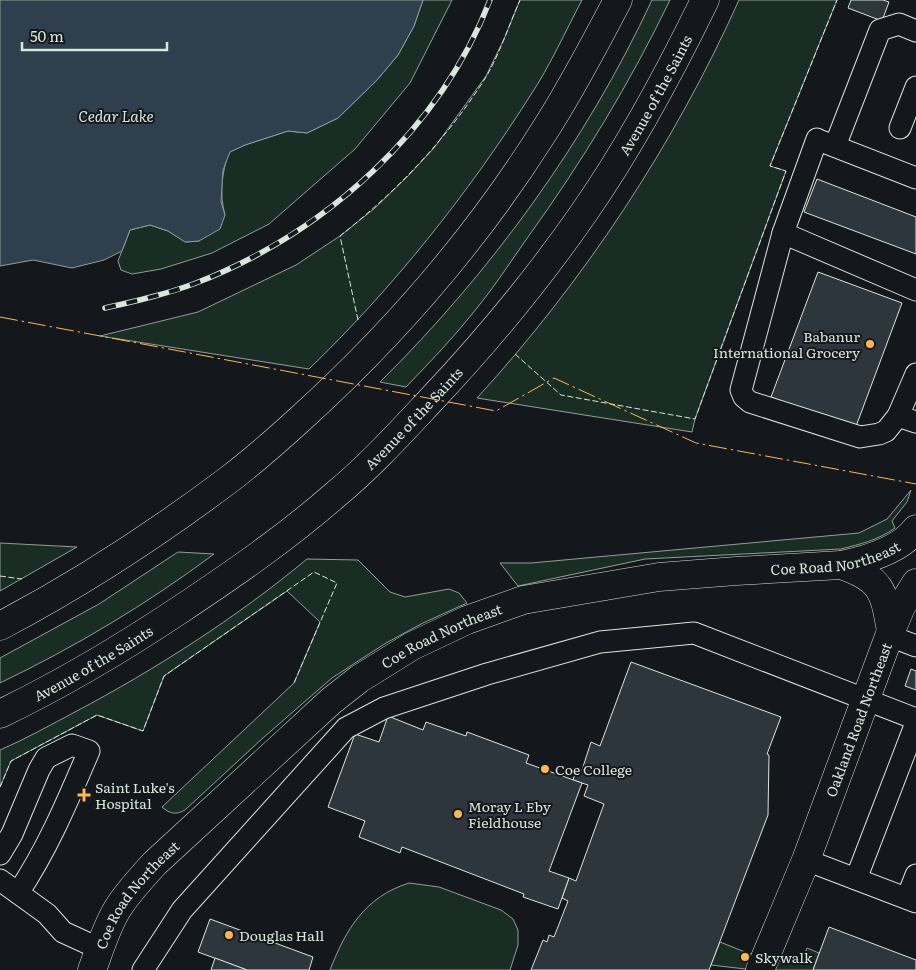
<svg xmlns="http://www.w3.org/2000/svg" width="916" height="970" font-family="Literata,serif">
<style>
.green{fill:#1a2d24;stroke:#939e99}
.water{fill:#2f3f4d;stroke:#939e99}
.building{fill:#2c363c;stroke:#d8e6dc}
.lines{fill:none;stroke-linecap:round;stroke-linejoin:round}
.minor-casing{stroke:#d8e6dc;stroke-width:23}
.major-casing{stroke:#d8e6dc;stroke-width:29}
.highway-casing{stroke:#d8e6dc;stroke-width:29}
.minor{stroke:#14181c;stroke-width:21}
.major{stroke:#14181c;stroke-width:28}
.highway{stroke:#14181c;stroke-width:28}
.rail-casing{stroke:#d8e6dc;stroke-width:5.5}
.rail{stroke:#14181c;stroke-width:4;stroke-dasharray:11;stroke-linecap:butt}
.fence{stroke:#d8e6dc;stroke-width:1;stroke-dasharray:6 2.5;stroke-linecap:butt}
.power{stroke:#ffb74d;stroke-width:1;stroke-dasharray:18 4 2.5 4;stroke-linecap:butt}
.poi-dot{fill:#ffb74d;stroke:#14181c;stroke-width:2}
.labels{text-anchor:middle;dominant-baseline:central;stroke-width:4;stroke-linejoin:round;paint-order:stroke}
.street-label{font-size:14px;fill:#d8e6dc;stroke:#14181c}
.poi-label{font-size:14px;fill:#d8e6dc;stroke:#14181c;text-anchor:start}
.water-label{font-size:15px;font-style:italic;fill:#d8e6dc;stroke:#14181c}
</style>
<rect width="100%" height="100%" fill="#14181c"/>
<!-- green -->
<g class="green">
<path d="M423,0H452L410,83L355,149L269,224L212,253L161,269L132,274L121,270L118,261L130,230L150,225L168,231L186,242L199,241L225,215C219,193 222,172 229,152L245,145L288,131L307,133L338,118L377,80L398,55L414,26Z"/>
<path d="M520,0H582C565,32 550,66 530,96C468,194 392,289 309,369L100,336L198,312L296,265L340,236L375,208L408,176L434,148L486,76L504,39Z"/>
<path d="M652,0H670C630,83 582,162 528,237C511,261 495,286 477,308C455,336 431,361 406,387L380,382C491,272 586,142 652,0Z"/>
<path d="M739,0H837L770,166L786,171L695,419L692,432L477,398C584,281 674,145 739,0Z"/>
<path d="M911,490L907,502L892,521L895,528C878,540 861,544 841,549L645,559L518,586L500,563H531L859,533L887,519Z"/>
<polygon points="0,543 77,547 0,591"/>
<path d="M178,552L214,554C147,604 75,647 0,683V658L99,604Z"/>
<path d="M307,559L358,560L390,592L405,597L449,589L459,593L467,603L423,623L386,643L332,678L264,737L185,810C176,815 170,814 162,807L294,683L320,622L287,591L164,676L143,731L97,715L11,761L0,787V750C26,739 50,725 75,712C156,669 236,618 307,559Z"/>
<path d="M409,883L439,887L501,910L513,919L518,930V945L510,970H330C346,929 365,897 409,883Z"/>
<polygon points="720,942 750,954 802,960 807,948 819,953 813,970 754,970 711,965"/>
</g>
<!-- water -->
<polygon class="water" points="0,0 423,0 414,26 398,55 377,80 338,118 307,133 288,131 245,145 230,152 223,170 221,202 225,215 220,229 199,241 185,242 168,231 150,225 130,230 122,251 104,260 72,268 33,260 0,266"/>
<!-- building -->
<g class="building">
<polygon points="851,0 883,0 889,2 882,21 848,8"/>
<polygon points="817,179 916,217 916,254 804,212"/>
<polygon points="818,272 902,303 855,429 771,397"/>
<polygon points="631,662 781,717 767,754 769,755 768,815 709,970 531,970 543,940 547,942 549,935 554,937 568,901 562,898 569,878 576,881 604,804 584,796 588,785 573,780 577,768 582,770 591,742 600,746"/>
<polygon points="911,669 916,671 916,690 905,686"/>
<polygon points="388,716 423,730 426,722 466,736 467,732 529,755 526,763 582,783 549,871 569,878 558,909 523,897 524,894 402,847 400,853 359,837 365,821 328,807 355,734 379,742"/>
<polygon points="210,919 313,957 309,970 247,970 198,952"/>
<polygon points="829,927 916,960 916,970 813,970"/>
<polygon points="215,958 247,970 211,970"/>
</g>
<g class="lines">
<defs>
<g id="minor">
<polyline points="900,128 916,87"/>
<polyline points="817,139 783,233 916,290"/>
<polyline points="821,141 916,178"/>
<polyline points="835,146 880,30 899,24 916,31"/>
<polyline points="783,233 741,390 744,397 750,402 860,437 879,434 886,431 898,416"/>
<polyline points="916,374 898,416 916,422"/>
<polyline points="890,636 916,646"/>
<path d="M0,854L12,834L39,770L46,758L72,745L89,751C68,800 48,848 18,893"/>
<polyline points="806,860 916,902"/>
<polyline points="856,879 916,723"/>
<polyline points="0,880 47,914 63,932 100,949"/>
<polyline points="907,898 916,875"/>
<polyline points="143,970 182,910 346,728 384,708 487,674 600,642 694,633 916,719"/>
</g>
<g id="major">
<path d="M841,565C882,579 884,591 891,631"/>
<path id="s1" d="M92,970C100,949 106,927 118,908C128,892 142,877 155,863L331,701L359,679L412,646L467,620L523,600L659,577L736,571L841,565C866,560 900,550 916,529"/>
<path id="s2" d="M760,970L806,860L891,631L901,607L916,583"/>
</g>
<g id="highway">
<path d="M0,626C80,584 155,535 227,481C252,462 276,441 299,420C392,336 476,239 543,133C571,90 594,45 618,0"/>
<path id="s3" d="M0,714C62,684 121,649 178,611C232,575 286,538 335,495C369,467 400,433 430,401C485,343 537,280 583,214C630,147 669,74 705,0"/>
</g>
</defs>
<!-- minor casing -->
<use href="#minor" class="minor-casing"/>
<!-- major casing -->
<use href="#major" class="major-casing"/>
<!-- highway casing -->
<use href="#highway" class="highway-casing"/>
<!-- minor -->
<use href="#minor" class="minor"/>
<!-- major -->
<use href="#major" class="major"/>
<!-- highway -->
<use href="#highway" class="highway"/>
<defs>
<path id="rail" d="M105,308C136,301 167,294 196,283C325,233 440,130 490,0"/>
</defs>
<!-- rail casing -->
<use href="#rail" class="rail-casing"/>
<!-- rail -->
<use href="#rail" class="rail"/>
<!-- fence -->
<g class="fence">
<path d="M358,320L340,236C397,191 447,139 486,77C500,53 509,25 520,0"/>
<polyline points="515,354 561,395 695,419 786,171 770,166 837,0"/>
<polyline points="0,576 22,579"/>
<polyline points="0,787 11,761 97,715 143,731 164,676 314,572 337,583 294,683"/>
</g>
<!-- power -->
<polyline class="power" points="0,317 496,411 554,378 696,443 916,484"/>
</g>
<!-- markers -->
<g class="poi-dot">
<circle cx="870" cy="344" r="5"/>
<circle cx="545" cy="769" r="5"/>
<path d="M81.5 787.5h5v5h5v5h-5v5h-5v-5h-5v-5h5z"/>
<circle cx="458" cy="814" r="5"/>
<circle cx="229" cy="935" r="5"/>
<circle cx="745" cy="957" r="5"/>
</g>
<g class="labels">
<!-- street labels -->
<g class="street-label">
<text stroke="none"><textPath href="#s3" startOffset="916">Avenue of the Saints</textPath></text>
<text stroke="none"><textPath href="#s3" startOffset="511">Avenue of the Saints</textPath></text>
<text stroke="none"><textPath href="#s1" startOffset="899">Coe Road Northeast</textPath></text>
<text stroke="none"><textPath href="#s1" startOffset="494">Coe Road Northeast</textPath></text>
<text stroke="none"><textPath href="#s3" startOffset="106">Avenue of the Saints</textPath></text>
<text stroke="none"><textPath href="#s2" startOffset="269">Oakland Road Northeast</textPath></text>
<text stroke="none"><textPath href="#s1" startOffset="89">Coe Road Northeast</textPath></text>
</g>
<!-- poi labels -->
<g class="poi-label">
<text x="860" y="336" text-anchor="end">Babanur<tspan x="860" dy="16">International Grocery</tspan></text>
<text x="555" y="769">Coe College</text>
<text x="95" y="787">Saint Luke's<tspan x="95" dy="16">Hospital</tspan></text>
<text x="468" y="806">Moray L Eby<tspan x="468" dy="16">Fieldhouse</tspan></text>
<text x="239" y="935">Douglas Hall</text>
<text x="755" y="957">Skywalk</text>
</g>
<!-- water labels -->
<g class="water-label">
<text x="116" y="115">Cedar Lake</text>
</g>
</g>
<!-- scale -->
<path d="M22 42v8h145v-8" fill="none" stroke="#d8e6dc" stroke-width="2.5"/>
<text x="30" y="42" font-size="15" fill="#d8e6dc" stroke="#14181c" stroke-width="4" paint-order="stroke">50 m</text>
</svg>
